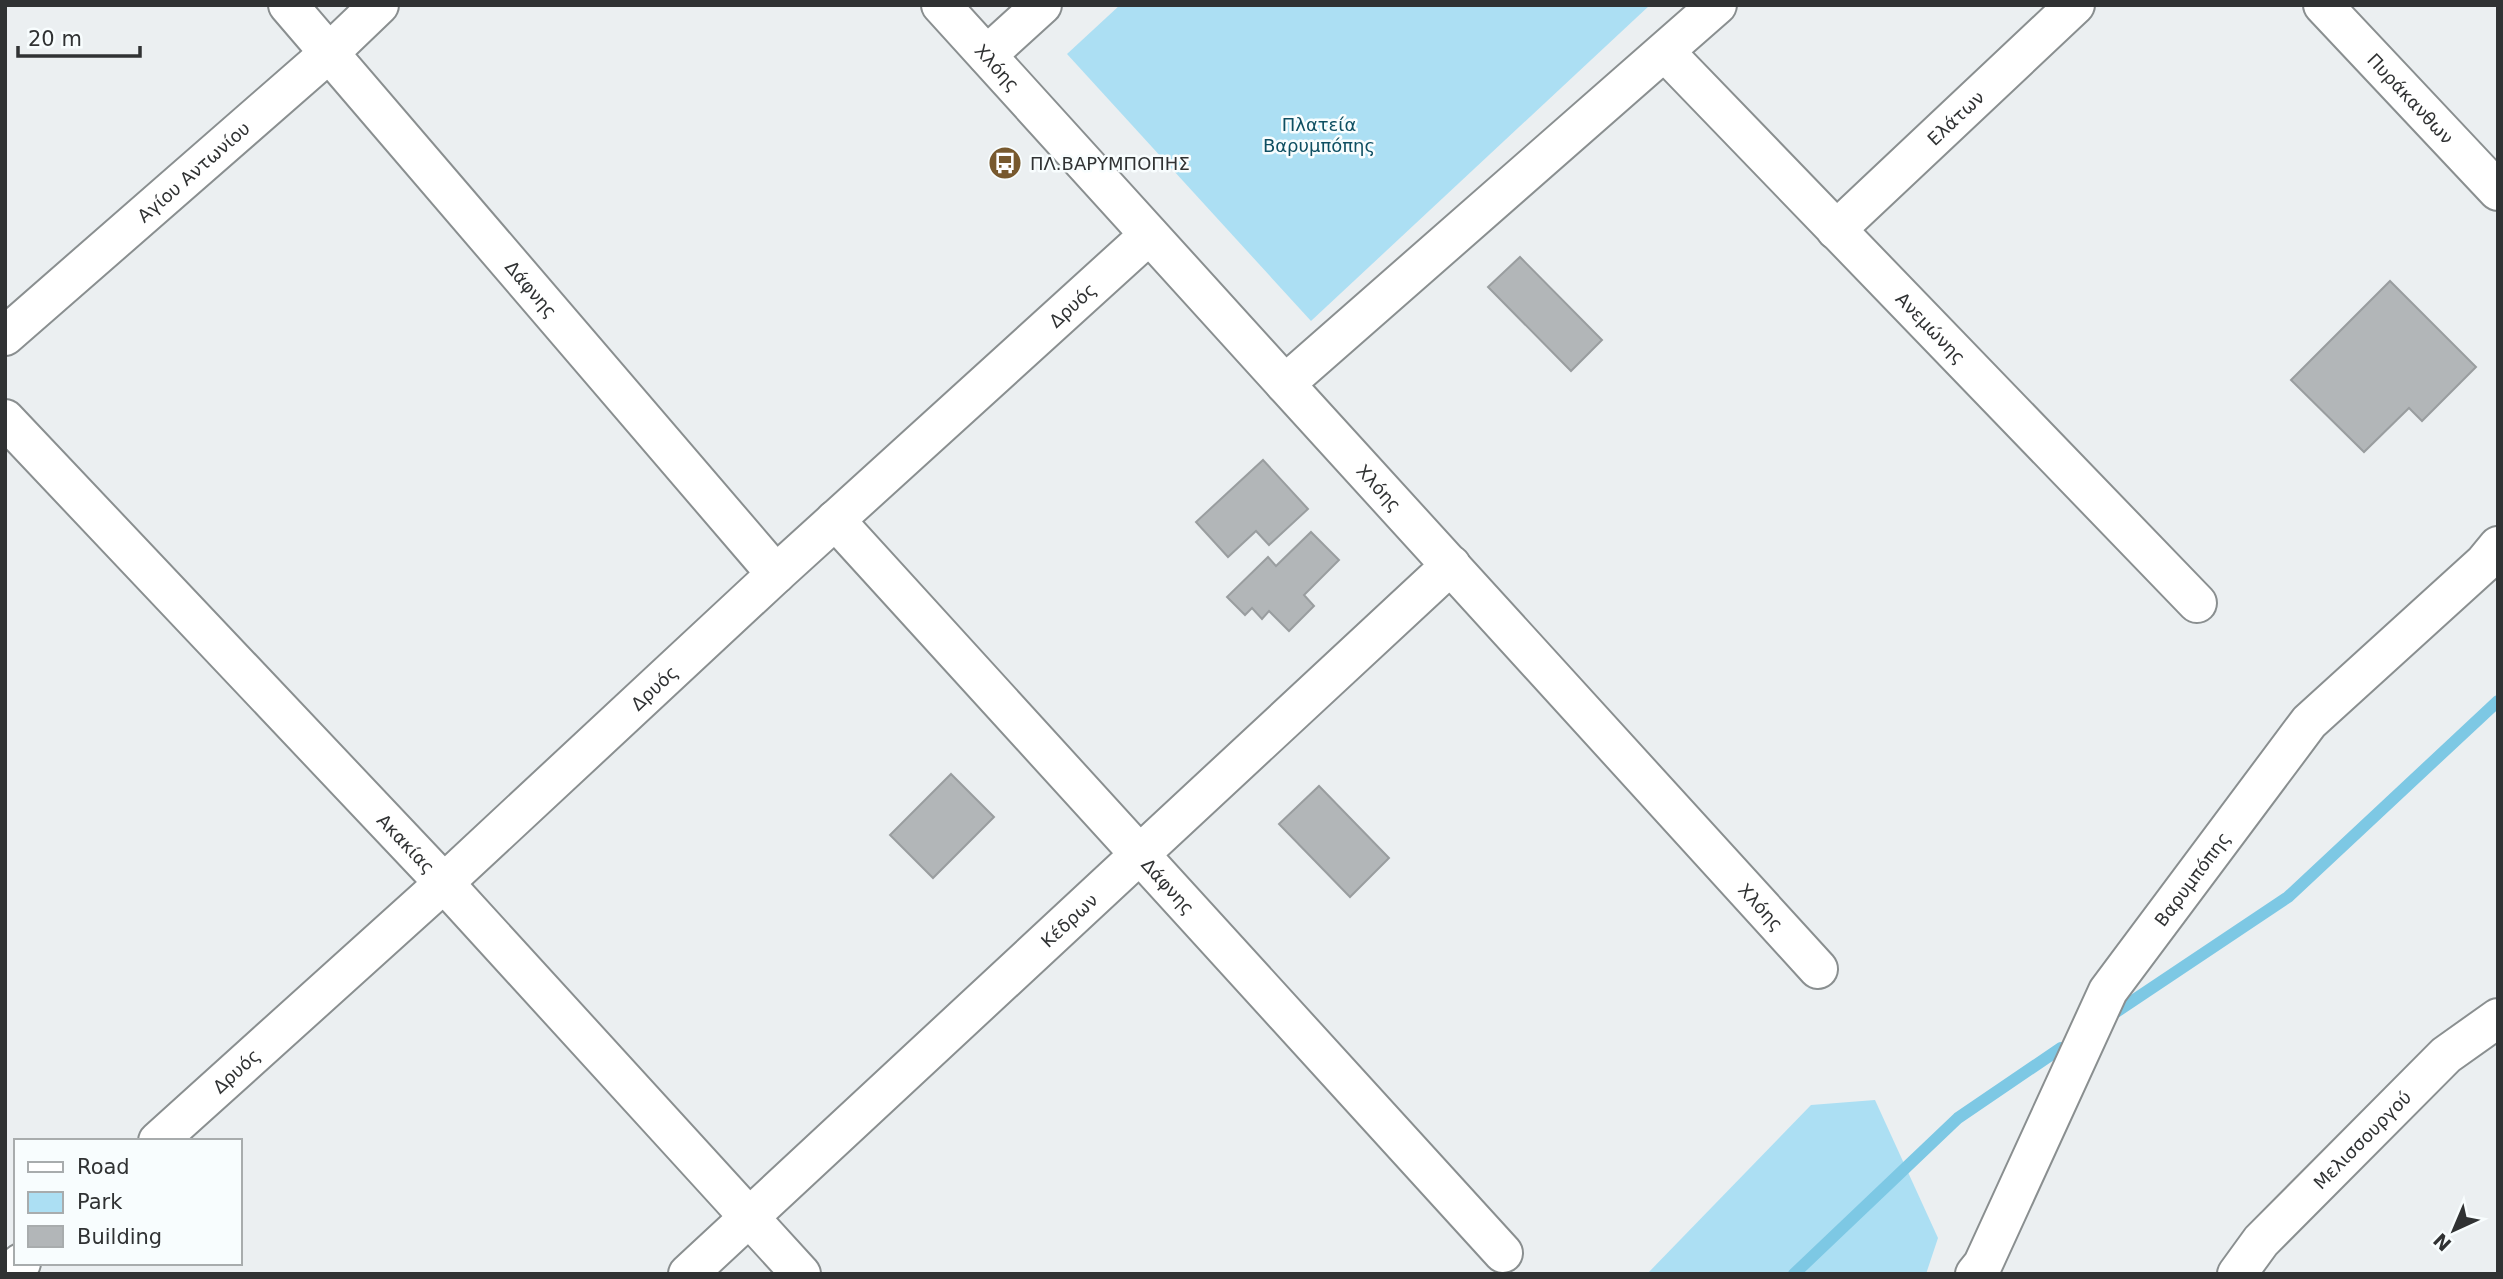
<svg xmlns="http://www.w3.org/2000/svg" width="2503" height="1279" font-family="'DejaVu Sans',sans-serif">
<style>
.green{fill:#acdff3}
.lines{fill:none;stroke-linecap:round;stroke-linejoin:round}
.stream{stroke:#7dc8e4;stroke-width:12}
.building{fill:#b2b6b8;stroke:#999d9f;stroke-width:2}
.street-casing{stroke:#8a8f90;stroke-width:42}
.secondary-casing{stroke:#8a8f90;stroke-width:42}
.street{stroke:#fff;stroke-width:38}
.secondary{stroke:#fff;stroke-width:38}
.labels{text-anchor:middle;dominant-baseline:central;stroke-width:5;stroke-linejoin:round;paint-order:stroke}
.street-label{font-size:18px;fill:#303233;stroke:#f8fdfe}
.park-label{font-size:18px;fill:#0e4f62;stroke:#f8fdfe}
.poi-label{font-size:18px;fill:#303233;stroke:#f8fdfe;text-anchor:start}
</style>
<rect width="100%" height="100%" fill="#ebeff1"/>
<!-- green -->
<g class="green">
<polygon points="1120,5 1650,5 1311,321 1067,54"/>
<polygon points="1875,1100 1938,1238 1926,1274 1647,1274 1811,1105"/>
</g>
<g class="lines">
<!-- stream -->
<g class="stream">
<polyline points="2116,1012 2288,897 2498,701"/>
<polyline points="1794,1274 1958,1118 2061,1048"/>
</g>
</g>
<!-- building -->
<g class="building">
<polygon points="1520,257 1602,340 1571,371 1488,287"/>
<polygon points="2390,281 2476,367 2422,421 2409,408 2364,452 2291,380"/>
<polygon points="1263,460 1308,509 1269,545 1256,531 1228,557 1196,522"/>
<polygon points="1311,532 1339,560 1304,595 1314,606 1289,631 1269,611 1262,619 1252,608 1245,615 1227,597 1268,557 1276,566"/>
<polygon points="951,774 994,817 933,878 890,835"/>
<polygon points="1319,786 1389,858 1350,897 1279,824"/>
</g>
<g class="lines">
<defs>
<g id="street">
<path id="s1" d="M288,5L776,574"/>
<path id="s2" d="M1665,52L2197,603"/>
<path id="s3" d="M1836,230L2075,5"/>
<path id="s4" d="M5,336L329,53L379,5"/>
<path id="s5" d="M1285,384L1818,969"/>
<path id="s6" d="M5,419L444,883L801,1274"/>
<path id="s7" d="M835,520L1503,1253"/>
<path id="s8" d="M158,1141L444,883L776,574L1149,235"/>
<polyline points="10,1274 21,1263"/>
<path id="s9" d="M688,1274L1451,565"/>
<path id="s10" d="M2237,1274L2261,1241L2446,1055L2498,1018"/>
</g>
<g id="secondary">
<path id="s11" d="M941,5L1285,384L1717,5"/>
<path id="s12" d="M2323,5L2498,191"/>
<polyline points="987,55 1042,5"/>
<path id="s13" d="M1975,1274L1983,1264L2108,991L2309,722L2484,563L2498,546"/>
</g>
</defs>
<!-- street casing -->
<use href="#street" class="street-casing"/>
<!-- secondary casing -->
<use href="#secondary" class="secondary-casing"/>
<!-- street -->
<use href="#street" class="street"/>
<!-- secondary -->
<use href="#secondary" class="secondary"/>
</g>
<!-- icons -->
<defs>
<symbol id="bus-disc" viewBox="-11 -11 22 22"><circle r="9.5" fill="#78592e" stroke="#f8fdfe"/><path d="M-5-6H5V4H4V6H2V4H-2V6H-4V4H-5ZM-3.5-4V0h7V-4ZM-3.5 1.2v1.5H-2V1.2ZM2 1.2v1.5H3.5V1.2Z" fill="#fff"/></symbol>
</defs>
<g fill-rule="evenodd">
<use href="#bus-disc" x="986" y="144" width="38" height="38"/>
</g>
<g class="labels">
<!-- street labels -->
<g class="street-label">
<text stroke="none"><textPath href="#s11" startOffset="84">Χλόης</textPath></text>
<text stroke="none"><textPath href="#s12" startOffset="128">Πυράκανθων</textPath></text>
<text stroke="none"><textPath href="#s3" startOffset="164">Ελάτων</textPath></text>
<text stroke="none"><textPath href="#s4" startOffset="250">Αγίου Αντωνίου</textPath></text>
<text stroke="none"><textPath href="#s1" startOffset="374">Δάφνης</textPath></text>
<text stroke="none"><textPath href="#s8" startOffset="1239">Δρυός</textPath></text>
<text stroke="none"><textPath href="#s2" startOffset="383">Ανεμώνης</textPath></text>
<text stroke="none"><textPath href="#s5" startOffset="140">Χλόης</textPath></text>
<text stroke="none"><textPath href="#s8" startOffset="672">Δρυός</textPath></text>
<text stroke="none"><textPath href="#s6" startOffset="584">Ακακίας</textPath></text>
<text stroke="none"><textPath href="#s13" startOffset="453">Βαρυμπόπης</textPath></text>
<text stroke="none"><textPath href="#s7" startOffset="495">Δάφνης</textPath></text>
<text stroke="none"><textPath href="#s5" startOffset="707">Χλόης</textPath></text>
<text stroke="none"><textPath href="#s9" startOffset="520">Κέδρων</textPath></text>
<text stroke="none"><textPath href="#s8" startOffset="105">Δρυός</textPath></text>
<text stroke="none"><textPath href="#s10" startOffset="184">Μελισσουργού</textPath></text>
</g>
<!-- park labels -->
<g class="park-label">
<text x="1319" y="124">Πλατεία<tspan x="1319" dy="21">Βαρυμπόπης</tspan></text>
</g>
<!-- poi labels -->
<g class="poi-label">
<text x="1030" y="163">ΠΛ.ΒΑΡΥΜΠΟΠΗΣ</text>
</g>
</g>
<!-- border -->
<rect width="2503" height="1279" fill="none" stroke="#303233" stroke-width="14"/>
<!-- legend -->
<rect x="14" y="1139" width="228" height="126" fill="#f8fdfe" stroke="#a8acad" stroke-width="2"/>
<rect x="28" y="1162" width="35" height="10" fill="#ffffff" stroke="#a8acad" stroke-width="2"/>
<text x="77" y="1174" font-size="21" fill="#303233">Road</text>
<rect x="28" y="1192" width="35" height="21" fill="#acdff3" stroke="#a8acad" stroke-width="2"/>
<text x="77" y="1209" font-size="21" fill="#303233">Park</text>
<rect x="28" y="1226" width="35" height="21" fill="#b2b6b8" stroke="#a8acad" stroke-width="2"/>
<text x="77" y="1244" font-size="21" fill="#303233">Building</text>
<!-- north arrow -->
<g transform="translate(2454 1230) rotate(224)" stroke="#f8fdfe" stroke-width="5" paint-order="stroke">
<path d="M0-5L12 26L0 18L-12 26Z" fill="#303233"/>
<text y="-10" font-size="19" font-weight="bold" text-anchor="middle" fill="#303233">N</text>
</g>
<!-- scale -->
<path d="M18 46v10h122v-10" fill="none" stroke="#303233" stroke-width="3.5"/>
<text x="28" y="46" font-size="21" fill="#303233" stroke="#f8fdfe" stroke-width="5" paint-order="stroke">20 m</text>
</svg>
